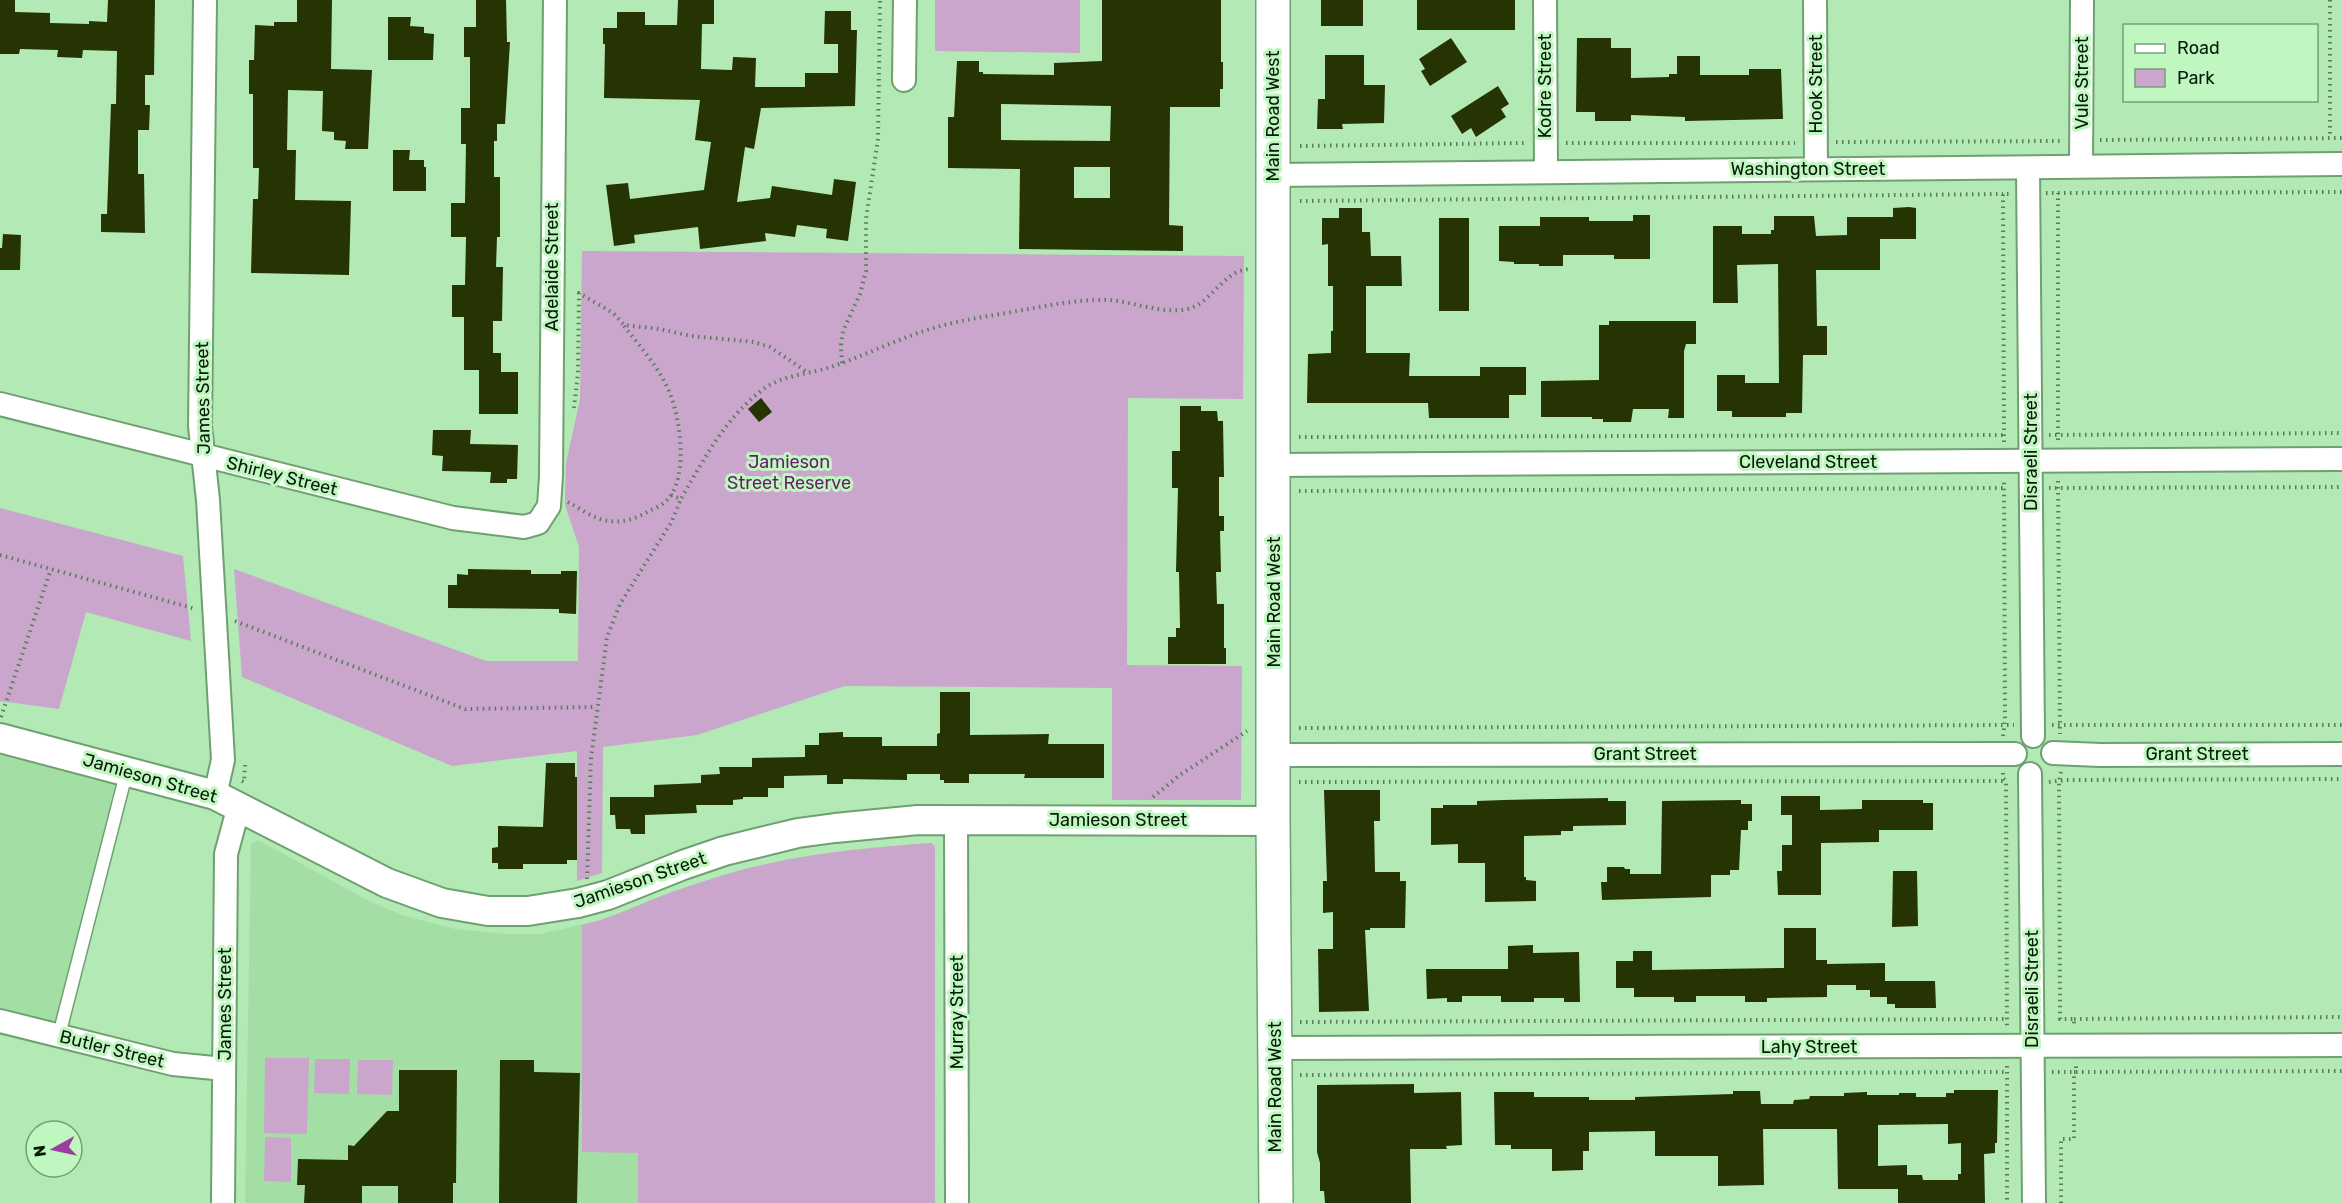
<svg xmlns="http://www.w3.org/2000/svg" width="2342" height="1203" font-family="Rubik,sans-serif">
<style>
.built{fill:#a3dfa4}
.green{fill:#caa6cc}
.building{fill:#253402;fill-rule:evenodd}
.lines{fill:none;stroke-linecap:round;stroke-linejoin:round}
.service-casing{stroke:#6ea170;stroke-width:15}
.minor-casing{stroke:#6ea170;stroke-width:26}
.tertiary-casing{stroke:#6ea170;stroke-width:32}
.secondary-casing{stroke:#6ea170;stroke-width:36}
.path{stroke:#587c59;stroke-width:4;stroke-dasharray:1.5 4.5;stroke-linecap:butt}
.service{stroke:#fff;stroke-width:12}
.minor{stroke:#fff;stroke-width:22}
.tertiary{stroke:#fff;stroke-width:28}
.secondary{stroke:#fff;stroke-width:33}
.labels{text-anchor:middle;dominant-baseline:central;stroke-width:6;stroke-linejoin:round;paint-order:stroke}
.street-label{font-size:18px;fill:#061a07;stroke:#c0f7c1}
.park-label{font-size:18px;fill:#631d68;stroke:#c0f7c1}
</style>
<rect width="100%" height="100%" fill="#b3e9b4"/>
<!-- built -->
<g class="built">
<polygon points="0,751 131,783 66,1025 0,1009"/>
<polygon points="258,840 371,902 405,916 455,929 506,934 540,934 598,921 672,892 726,874 787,859 859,849 931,843 935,846 935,1203 245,1203 251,844"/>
</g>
<!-- green -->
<g class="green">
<polygon points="935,0 1080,0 1080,53 935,51"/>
<polygon points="582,251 1244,256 1243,399 1128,398 1127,665 1242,666 1241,800 1112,800 1112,688 845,686 697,735 603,747 602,873 577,881 577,751 452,766 242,677 234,569 486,661 578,661 579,547 565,505 566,463 580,399"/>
<polygon points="0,508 183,556 191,641 86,612 59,709 0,701"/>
<path d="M931,843L935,846V1203H638V1153L582,1152V925C613,918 642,903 672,892C689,886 707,880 724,875C791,855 861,848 931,843Z"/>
<polygon points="265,1058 309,1058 307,1134 264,1133"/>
<polygon points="315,1059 350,1059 349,1094 314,1093"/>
<polygon points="358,1060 393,1060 392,1095 357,1094"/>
<polygon points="265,1137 291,1138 291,1182 264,1181"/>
</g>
<!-- building -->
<g class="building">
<polygon points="0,0 15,0 15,12 50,13 50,23 89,24 89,21 107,22 108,0 155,0 154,75 145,75 145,105 150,105 149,130 138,130 138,174 144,174 145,233 101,232 101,214 107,214 111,104 116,104 117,51 83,50 82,58 57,57 58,50 20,49 19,54 0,54"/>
<polygon points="297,0 332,0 331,69 372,70 368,149 345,149 346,141 334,140 334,132 322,131 323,91 288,90 287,150 296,150 295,200 351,201 349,275 251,273 253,199 258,199 259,168 253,168 253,94 249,94 249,60 254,60 255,25 274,26 274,22 297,22"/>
<polygon points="476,0 506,0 507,42 510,42 505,124 497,124 497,141 494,141 494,177 500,177 500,237 497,237 496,267 503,267 502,321 493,321 493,353 501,353 501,372 518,372 518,414 479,414 479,370 464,370 464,317 452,317 452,285 465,285 466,237 451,237 451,203 465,203 466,144 461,144 461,108 470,108 470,57 464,57 464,27 476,27"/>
<polygon points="678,0 714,0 714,24 702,24 701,69 732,70 733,57 756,58 755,87 805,87 805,73 838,73 838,44 824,44 825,11 851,11 851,30 857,30 855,106 761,108 754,149 745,147 737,202 770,198 772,186 832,195 834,179 856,182 848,241 826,238 827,229 797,225 795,237 765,233 766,241 700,249 698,227 634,235 635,243 614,246 606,185 628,183 630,199 704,190 711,142 695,140 700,100 604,98 605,44 603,44 603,28 617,28 617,12 645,12 645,25 677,25"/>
<path d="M1102,0H1221V62H1223V89H1220V107H1170L1169,225L1183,226V251L1019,249L1020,169L948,168V117H954L957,61H979V72H983V74L1054,75V63L1102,61ZM1001,104L1111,106L1110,141L1001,140ZM1074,167H1110V198H1074Z"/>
<rect x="1321" y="0" width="42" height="26"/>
<rect x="1417" y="0" width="98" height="30"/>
<polygon points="388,17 411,17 410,26 424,27 424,33 434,34 433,60 388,60"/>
<polygon points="1451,38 1467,62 1430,86 1421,71 1425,69 1419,59"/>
<polygon points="1577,38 1611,38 1611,48 1631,48 1631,78 1669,77 1669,74 1677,74 1677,56 1700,56 1700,75 1749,75 1749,69 1781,69 1783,119 1685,121 1685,117 1631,115 1631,121 1595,121 1595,112 1576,112"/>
<polygon points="1325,55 1364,55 1364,85 1385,85 1384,123 1342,124 1343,129 1317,129 1318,99 1325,99"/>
<polygon points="1498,86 1509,104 1501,109 1506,117 1476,137 1471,128 1462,134 1451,116"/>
<polygon points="393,150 410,150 409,160 424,160 424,167 426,167 426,191 393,191"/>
<polygon points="1909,207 1916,208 1916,239 1880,239 1880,270 1816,270 1817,326 1827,326 1827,355 1803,355 1802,413 1786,413 1786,417 1732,417 1732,411 1717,411 1717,375 1745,375 1745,383 1779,383 1778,264 1737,265 1738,303 1713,303 1713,226 1742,226 1742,234 1771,234 1771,230 1774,230 1774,216 1814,216 1816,236 1847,235 1847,217 1893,217 1893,208"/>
<polygon points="1339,208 1362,208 1362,232 1370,232 1371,256 1401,256 1402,286 1366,286 1366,353 1410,353 1409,376 1480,376 1480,367 1526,367 1526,395 1509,395 1509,418 1429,418 1428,403 1307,403 1308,354 1331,353 1331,331 1333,331 1333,286 1328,286 1328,244 1322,245 1322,218 1339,218"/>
<polygon points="1633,215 1650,215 1650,259 1614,259 1614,255 1563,255 1563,266 1539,266 1539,264 1514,264 1514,262 1499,261 1499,226 1540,226 1540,217 1589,217 1589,221 1633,221"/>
<rect x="1439" y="218" width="30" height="93"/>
<polygon points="3,234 21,235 20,270 0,270 0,248 2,248"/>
<polygon points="1609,321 1696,321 1696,344 1686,344 1684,351 1684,418 1668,418 1669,409 1633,409 1631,422 1603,422 1603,419 1592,419 1592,417 1541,417 1541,381 1599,380 1599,325 1609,325"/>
<polygon points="761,398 772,412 759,422 748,409"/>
<polygon points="1180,406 1201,406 1201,411 1217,411 1218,421 1223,421 1224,477 1219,477 1219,516 1224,516 1224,531 1220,531 1221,572 1216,572 1217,604 1224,604 1224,648 1226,648 1226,664 1168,664 1168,637 1176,637 1176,628 1180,628 1179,572 1176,572 1178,488 1172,488 1172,451 1180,451"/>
<polygon points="433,430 471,430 470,444 518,445 517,479 507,479 507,483 490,483 491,472 442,471 443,456 432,455"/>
<polygon points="468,569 531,570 531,574 561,574 561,571 577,571 576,614 559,613 559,609 448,608 448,585 457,585 457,574 468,575"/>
<polygon points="940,692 970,692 970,735 1049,734 1048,744 1104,744 1104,778 1024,778 1025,774 969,774 969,783 944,783 944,780 940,780 940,774 907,774 907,780 843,779 843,784 827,784 827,775 784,776 784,788 768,788 768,797 743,797 743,799 733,800 733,805 696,805 697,813 645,815 645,834 631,834 630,829 616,829 615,815 610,815 610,797 654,797 654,785 701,783 701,775 720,774 719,767 752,767 752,758 805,757 805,745 819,745 819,733 843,732 843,737 882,737 882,746 937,746 937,734 940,733"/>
<polygon points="546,763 575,763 575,777 577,777 577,860 567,860 567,864 523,864 523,869 498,869 498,863 492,863 492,848 498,847 498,826 543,827"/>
<polygon points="1324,790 1380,790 1380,821 1374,821 1375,872 1400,872 1400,881 1406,881 1405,928 1370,928 1370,930 1365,930 1369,1011 1319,1012 1318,949 1333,949 1333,912 1323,913 1323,881 1327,881"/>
<polygon points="1781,796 1820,796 1820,810 1862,809 1862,800 1923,800 1923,803 1933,803 1933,830 1879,830 1879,842 1821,843 1821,895 1778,895 1777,871 1782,871 1782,845 1792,845 1792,815 1781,815"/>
<polygon points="1608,798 1608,801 1626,801 1626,825 1573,826 1573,831 1561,831 1561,835 1524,836 1524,877 1526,877 1526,880 1536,881 1536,901 1485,902 1485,863 1458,863 1458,844 1431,845 1431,808 1443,808 1443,805 1477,805 1477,801 1504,800"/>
<polygon points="1741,800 1741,804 1752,804 1752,821 1748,821 1748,830 1741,830 1739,870 1730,870 1730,875 1711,875 1711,897 1602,900 1601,882 1607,882 1607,867 1624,867 1625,869 1630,869 1630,874 1661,874 1662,801"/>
<polygon points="1893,871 1917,871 1918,926 1892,927"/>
<polygon points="1784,928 1816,928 1816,960 1827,960 1827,964 1885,963 1885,981 1935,981 1936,1008 1895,1008 1895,1004 1887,1004 1887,997 1870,997 1870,990 1856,990 1856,985 1827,985 1827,997 1767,998 1767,1002 1745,1002 1745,996 1696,996 1696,1002 1674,1002 1674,997 1634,997 1634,988 1616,988 1616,961 1633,961 1633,951 1652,951 1652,970 1784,968"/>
<polygon points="1533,945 1533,953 1579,952 1580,1002 1564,1002 1564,998 1534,998 1534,1002 1501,1002 1501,996 1462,996 1462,1002 1447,1002 1447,998 1427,999 1426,969 1508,969 1508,946"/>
<polygon points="500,1060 534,1060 534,1072 580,1073 577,1203 499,1203"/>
<polygon points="399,1070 457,1070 456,1183 453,1183 453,1203 398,1203 398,1186 362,1186 362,1203 304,1203 305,1185 297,1185 298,1159 348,1160 348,1145 354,1146 387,1111 399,1111"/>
<polygon points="1414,1084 1414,1093 1461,1092 1462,1145 1446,1146 1447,1149 1410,1149 1411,1203 1325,1203 1324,1191 1320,1191 1320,1163 1317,1152 1317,1085"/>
<path d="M1954,1090H1998L1997,1143H1995V1153L1984,1154L1985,1203H1898V1189H1838L1837,1129H1763L1764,1185L1718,1186V1156H1655V1131L1589,1132V1151H1583V1170L1552,1171V1149H1511V1145H1495L1494,1092H1534V1097H1589V1100H1635V1097L1733,1094V1091H1760L1761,1104H1793L1794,1100L1809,1099L1810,1096H1844V1093L1867,1092V1095H1899V1093H1916V1097H1946V1093H1954ZM1948,1124V1144L1961,1143V1174H1958V1180H1923L1922,1175H1907V1165L1878,1166V1125Z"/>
</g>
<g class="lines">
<defs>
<polyline id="service" points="59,1035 127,770"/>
<g id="minor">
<polyline points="205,0 200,426 208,500 223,760 215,795"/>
<polyline points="1545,0 1546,171"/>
<polyline points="1815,0 1816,169"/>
<polyline points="904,80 905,0"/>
<polyline points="2081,166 2082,0"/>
<polyline points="2028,168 2033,736"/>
<polyline points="1273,175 2342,164"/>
<polyline points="0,404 453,518 524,527 538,523 549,506 551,476 555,0"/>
<polyline points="1274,465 2342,459"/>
<polyline points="2053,753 2100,755 2342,754"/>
<polyline points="1275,755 2015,754"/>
<polyline points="2030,774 2034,1203"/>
<polyline points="956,820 957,1203"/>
<polyline points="0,1021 173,1064 224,1069"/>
<polyline points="1275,1048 2342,1045"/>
<polyline points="223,1203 226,854 239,806"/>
</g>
<polyline id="tertiary" points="0,738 215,795 387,883 442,903 488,911 528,911 578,903 608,895 683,865 724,851 798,833 835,828 918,820 1273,821"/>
<polyline id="secondary" points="1273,0 1273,821 1276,1203"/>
</defs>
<!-- service casing -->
<use href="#service" class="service-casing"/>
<!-- minor casing -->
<use href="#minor" class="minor-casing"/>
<!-- tertiary casing -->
<use href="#tertiary" class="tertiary-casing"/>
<!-- secondary casing -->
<use href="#secondary" class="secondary-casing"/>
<!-- path -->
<g class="path">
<polyline points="2330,0 2330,138"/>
<polyline points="2100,140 2342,138"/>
<polyline points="1836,142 2062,141"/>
<polyline points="1566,143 1795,143"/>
<polyline points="1300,146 1525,143"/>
<polyline points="2046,193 2342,192"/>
<polyline points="1300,201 2003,194"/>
<polyline points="842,363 841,345 843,331 860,294 866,271 866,219 878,139 880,0"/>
<polyline points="574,408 578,373 579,293 613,313 624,325 660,329 691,336 754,342 770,347 807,372"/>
<polyline points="2049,435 2342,433"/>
<polyline points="1299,437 2005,435"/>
<polyline points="2058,440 2058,193"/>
<polyline points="2004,442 2003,194 2009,194"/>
<polyline points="2058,481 2060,734"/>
<polyline points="2049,488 2342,487"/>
<polyline points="1299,491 2006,488"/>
<path d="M671,495L681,499C704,459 726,416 765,388C785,374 812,374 834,366C865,355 896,340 927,330C955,321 983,317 1012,312C1040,307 1068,301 1097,300C1126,298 1153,313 1182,310C1211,308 1221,270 1250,269"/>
<path d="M568,502C581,509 595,520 610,521C624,523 637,518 649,511C656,508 664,504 669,498C687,475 681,426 672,399C663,372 642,349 624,326"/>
<polyline points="0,555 196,609"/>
<polyline points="235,621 465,709 596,707"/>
<polyline points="1,717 51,569"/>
<polyline points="2052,725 2342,725"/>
<polyline points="1299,728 2014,725"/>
<polyline points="2003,736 2005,721 2004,480"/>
<polyline points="2061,772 2059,782 2060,1019 2074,1019 2074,1026"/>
<polyline points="2003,773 2003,778 2006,781 2007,1028"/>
<polyline points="242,781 244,782 245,765"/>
<polyline points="1299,782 2006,781"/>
<polyline points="2049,782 2066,780 2342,779"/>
<polyline points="1153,797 1180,775 1247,731"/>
<polyline points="587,879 591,758 607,637 620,604 672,521 681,499"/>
<polyline points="2074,1019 2342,1017"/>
<polyline points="1300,1022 2008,1019"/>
<polyline points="2007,1066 2007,1203"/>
<polyline points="2052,1072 2074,1072"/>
<polyline points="2076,1072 2342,1071"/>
<polyline points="1300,1075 2007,1072"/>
<polyline points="2061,1203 2061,1139 2074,1139 2074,1072 2076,1072 2076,1066"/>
</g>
<!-- service -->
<use href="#service" class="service"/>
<!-- minor -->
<use href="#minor" class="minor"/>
<!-- tertiary -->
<use href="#tertiary" class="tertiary"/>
<!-- secondary -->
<use href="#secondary" class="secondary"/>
</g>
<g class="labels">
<!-- street labels -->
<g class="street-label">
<text transform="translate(2082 83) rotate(-90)">Vule Street</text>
<text transform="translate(1816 84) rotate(-90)">Hook Street</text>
<text transform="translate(1545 86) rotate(-90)">Kodre Street</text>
<text transform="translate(1273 116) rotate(-90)">Main Road West</text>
<text x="1808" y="169">Washington Street</text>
<text transform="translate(552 267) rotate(-90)">Adelaide Street</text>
<text transform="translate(203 398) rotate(-91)">James Street</text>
<text transform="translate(2031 452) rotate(-90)">Disraeli Street</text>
<text x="1808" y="462">Cleveland Street</text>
<text transform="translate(282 476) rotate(14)">Shirley Street</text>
<text transform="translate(1274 602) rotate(-90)">Main Road West</text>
<text x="1645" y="754">Grant Street</text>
<text x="2197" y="754">Grant Street</text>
<text transform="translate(150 778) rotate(16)">Jamieson Street</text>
<text x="1118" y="820">Jamieson Street</text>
<text transform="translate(640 880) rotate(-19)">Jamieson Street</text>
<text transform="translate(2032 989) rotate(-90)">Disraeli Street</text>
<text transform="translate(225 1004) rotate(-90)">James Street</text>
<text transform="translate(957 1012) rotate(-90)">Murray Street</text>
<text x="1809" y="1047">Lahy Street</text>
<text transform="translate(112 1049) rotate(14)">Butler Street</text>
<text transform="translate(1275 1087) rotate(-90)">Main Road West</text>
</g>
<!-- park labels -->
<g class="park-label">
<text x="789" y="462">Jamieson<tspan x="789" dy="21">Street Reserve</tspan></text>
</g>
</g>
<!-- legend -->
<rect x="2123" y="24" width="195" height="78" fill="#c0f7c1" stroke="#769f77" stroke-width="1.5"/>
<rect x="2135" y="44" width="30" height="9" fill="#ffffff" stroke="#769f77" stroke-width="1.5"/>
<text x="2177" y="54" font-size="18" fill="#061a07">Road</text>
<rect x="2135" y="69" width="30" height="18" fill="#caa6cc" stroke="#769f77" stroke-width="1.5"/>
<text x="2177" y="84" font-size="18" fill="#061a07">Park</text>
<!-- north arrow -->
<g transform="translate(54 1149) rotate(262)"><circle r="28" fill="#c0f7c1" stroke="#769f77" stroke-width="1.5"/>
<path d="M0-4.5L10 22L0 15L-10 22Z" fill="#9d3ca3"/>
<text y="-9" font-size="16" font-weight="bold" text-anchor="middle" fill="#061a07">N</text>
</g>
</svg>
